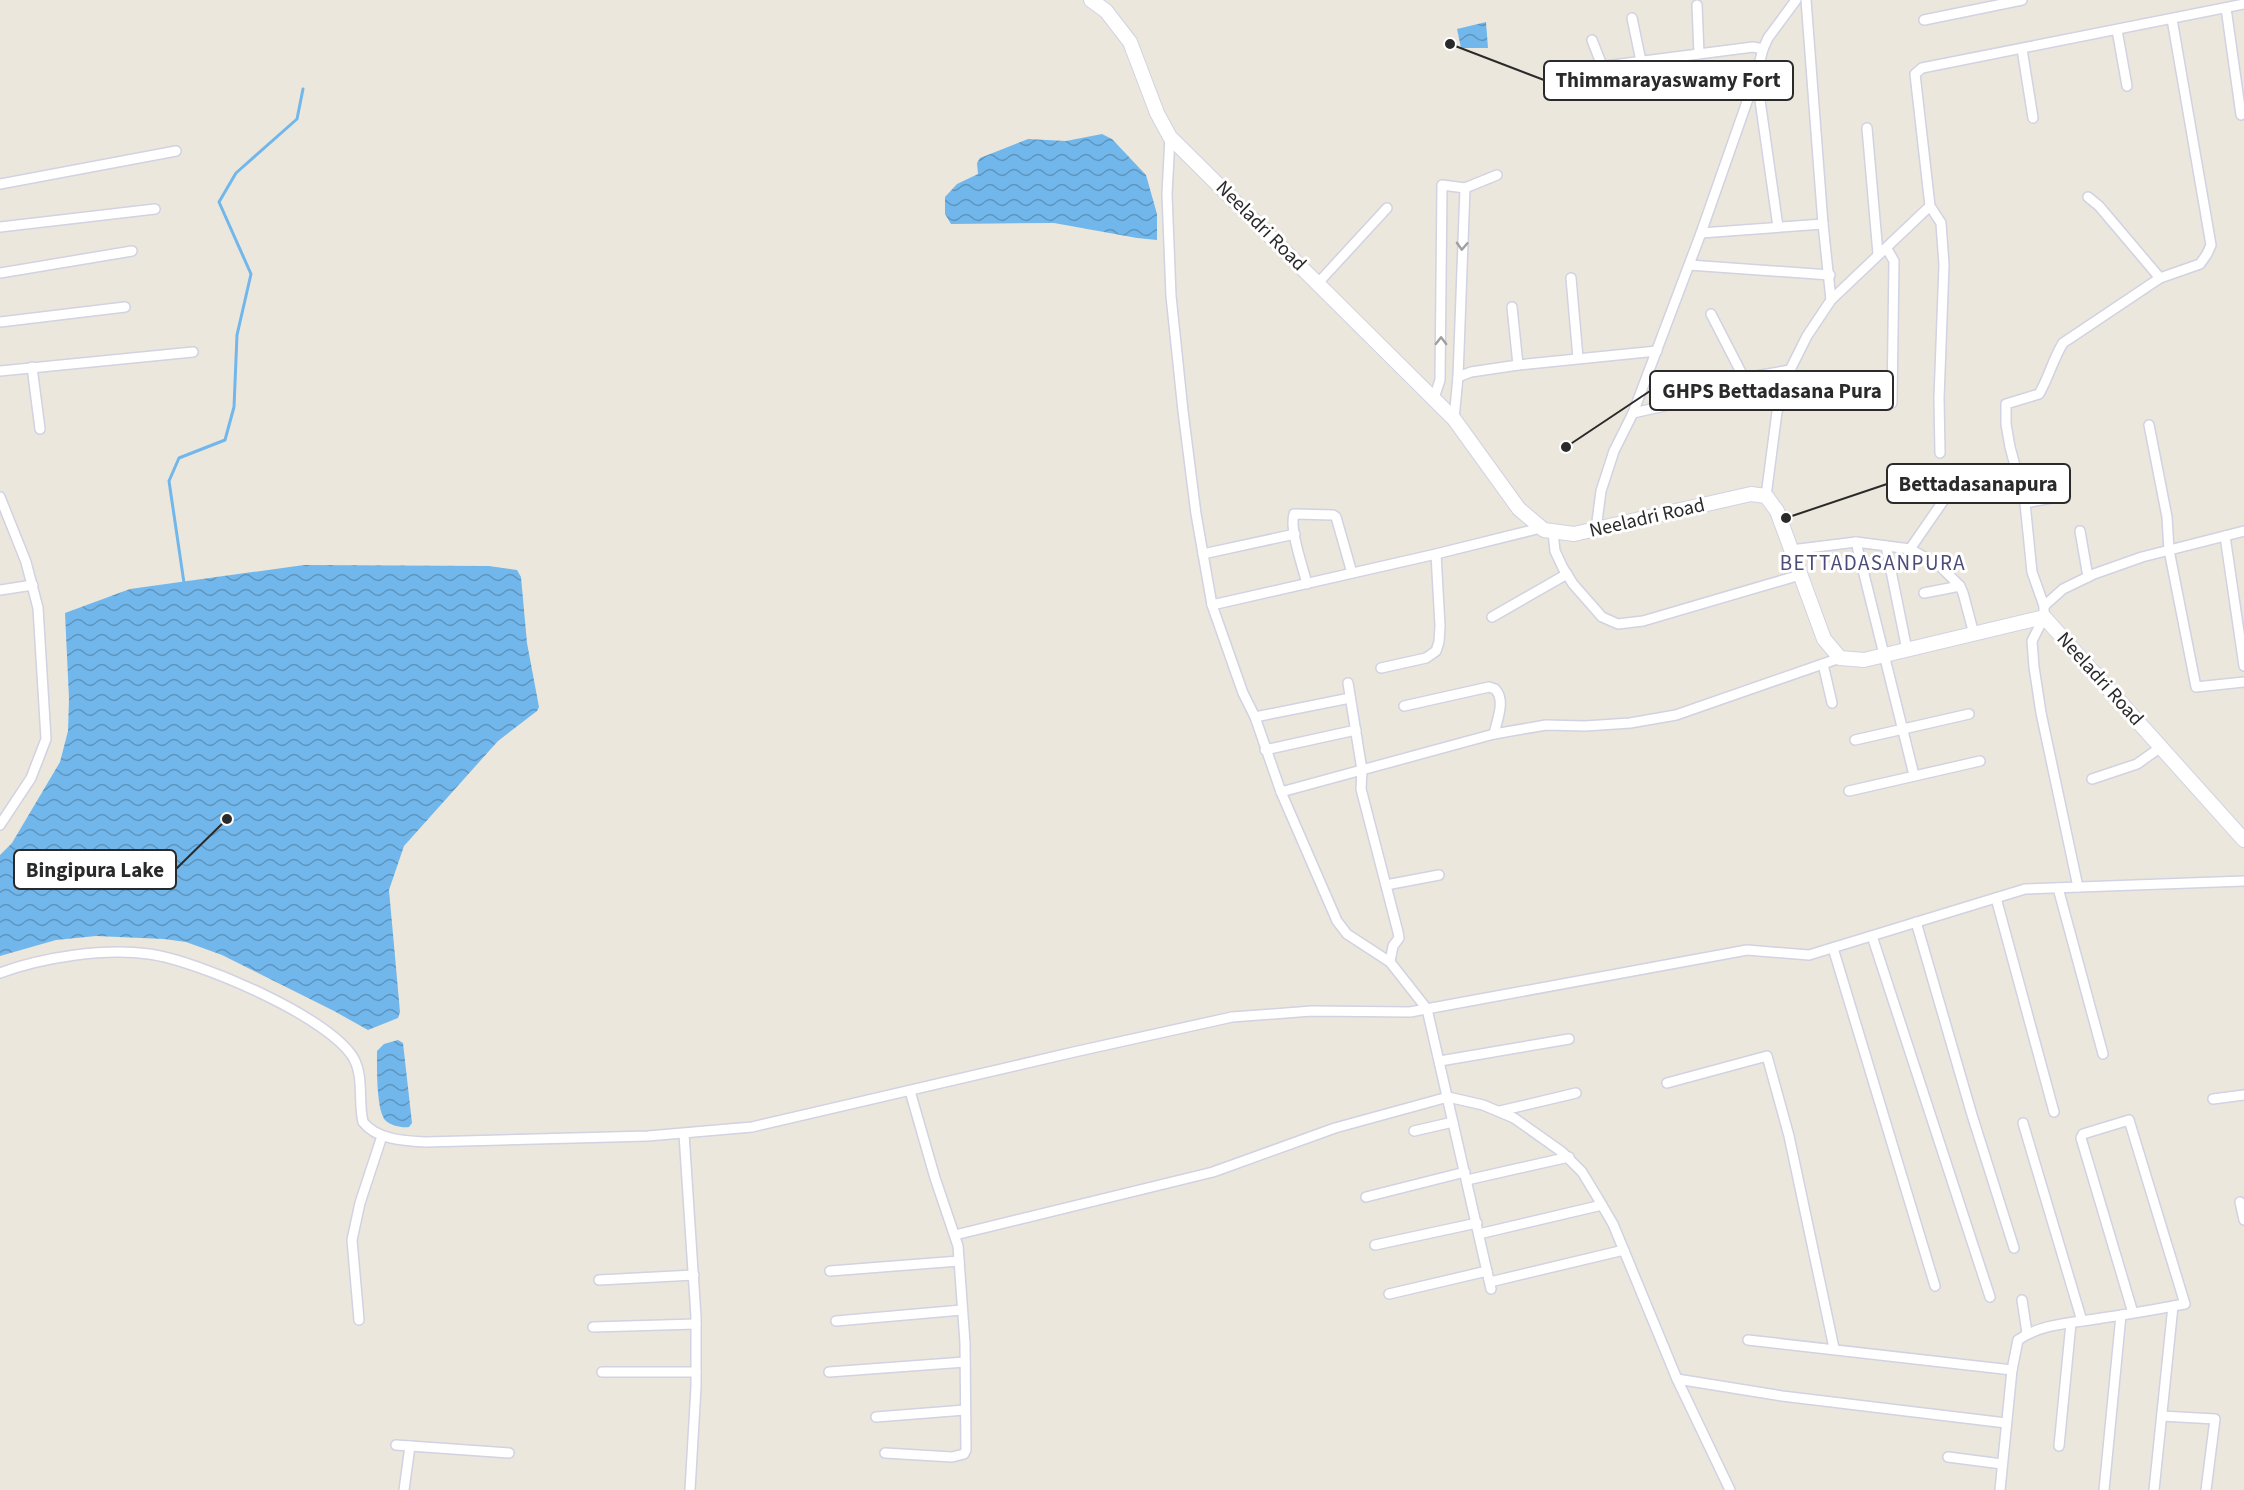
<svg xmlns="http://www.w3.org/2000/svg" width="2244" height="1490" font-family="'Source Sans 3',sans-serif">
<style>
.water{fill:url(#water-waves)}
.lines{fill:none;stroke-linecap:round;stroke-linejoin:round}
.stream{stroke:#71b7eb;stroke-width:3}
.minor-casing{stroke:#d1d2e2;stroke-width:12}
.secondary-casing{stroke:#d1d2e2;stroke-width:16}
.minor{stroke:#fff;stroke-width:9}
.secondary{stroke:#fff;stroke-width:14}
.oneway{stroke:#9f9f9f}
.labels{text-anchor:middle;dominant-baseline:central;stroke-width:6;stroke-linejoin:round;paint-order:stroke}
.street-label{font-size:20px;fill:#2a2a2a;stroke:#fff}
.neighbourhood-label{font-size:21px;letter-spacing:1.5px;fill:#4b4c79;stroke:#fff}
.leader{fill:none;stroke:#2a2a2a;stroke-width:2}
.callout-dot{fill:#2a2a2a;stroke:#fff;stroke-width:2}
.callout{fill:#fff;stroke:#2a2a2a;stroke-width:2}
.callout-label{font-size:21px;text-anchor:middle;font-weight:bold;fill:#2a2a2a}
</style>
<defs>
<pattern id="water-waves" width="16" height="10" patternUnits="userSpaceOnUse" patternTransform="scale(1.5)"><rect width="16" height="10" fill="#71b7eb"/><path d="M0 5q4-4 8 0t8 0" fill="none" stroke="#5d95bf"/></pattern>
</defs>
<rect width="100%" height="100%" fill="#ece7dc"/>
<!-- water -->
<g class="water">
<polygon points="1486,22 1488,48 1461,48 1457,29"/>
<polygon points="1102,134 1112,139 1146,175 1157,214 1157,240 1137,238 1054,223 951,224 945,214 945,197 957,184 978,174 977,163 980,158 1028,139 1066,141"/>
<polygon points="304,565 489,566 517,570 521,577 527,643 539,707 537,711 498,741 404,846 389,890 400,1012 398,1018 368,1030 334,1011 222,955 186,942 164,939 96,936 56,940 0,956 0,855 12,843 60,762 68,731 69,699 65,613 130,589"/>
<path d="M398,1040L403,1043L412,1123L409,1127C402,1128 392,1126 386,1121C376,1112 377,1066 377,1051L384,1044Z"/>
</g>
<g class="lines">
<!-- stream -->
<polyline class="stream" points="184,583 169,481 179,458 225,440 234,407 237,335 251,274 219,202 236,173 297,119 303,89"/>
<defs>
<g id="minor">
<polyline points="1806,0 1823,224 1831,300"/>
<polyline points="1697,5 1699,54"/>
<polyline points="2226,8 2241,115"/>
<polyline points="1632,18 1641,61"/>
<polyline points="1924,20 2022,0"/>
<polyline points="2117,30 2127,86"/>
<polyline points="1592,40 1601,63 1605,66 1753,47 1763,49"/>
<polyline points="2022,49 2033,118"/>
<polyline points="1757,79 1778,227"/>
<polyline points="1867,128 1878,254"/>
<polyline points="1170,137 1167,194 1171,296 1183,411 1196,514 1212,605 1243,693 1255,717 1281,792 1337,921 1347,934 1390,962 1427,1009 1491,1289"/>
<polyline points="0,184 176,151"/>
<polyline points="2088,197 2099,206 2160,278"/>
<polyline points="0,227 155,209"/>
<polyline points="1701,233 1823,224"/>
<polyline points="1887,249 1894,261 1892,403"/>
<polyline points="1689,265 1830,275"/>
<polyline points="0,273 132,251"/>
<polyline points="1571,278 1578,358"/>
<polyline points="1318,283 1387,208"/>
<polyline points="1512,307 1518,365"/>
<polyline points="1711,314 1744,378 1790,370"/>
<polyline points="0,322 125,307"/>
<polyline points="32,367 40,429"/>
<polyline points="0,371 193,352"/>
<polyline points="1458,377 1471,372 1518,365 1657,351"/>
<polyline points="1434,398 1440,380 1442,185 1465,188 1497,175"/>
<polyline points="1633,413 1737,390"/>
<polyline points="1454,419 1458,377 1465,188"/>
<polyline points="2149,425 2167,517 2169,550 2196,687 2244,682"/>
<polyline points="1940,453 1939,398 1944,265 1941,223 1930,206 1915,74 1922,68 2244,4"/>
<polyline points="1766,496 1777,412 1790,370 1807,336 1831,300 1930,206"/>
<polyline points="0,497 26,562 38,608 46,739 31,778 0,825"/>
<polyline points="2025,503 2058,497 2063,488 2061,479"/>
<polyline points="1596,529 1601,491 1614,451 1633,413 1701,233 1756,76 1763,49 1768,38 1796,0"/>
<polyline points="2080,531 2088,577"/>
<polyline points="1553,532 1555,551 1563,568 1573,584 1602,617 1618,624 1643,621 1800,575"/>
<polyline points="2225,536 2244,666"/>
<polyline points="1856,542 1910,549 1940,566 1960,586 1963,593 1974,634"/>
<polyline points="1886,546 1907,650"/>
<polyline points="1910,549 1948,494"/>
<polyline points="1791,550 1856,542 1914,775"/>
<polyline points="1203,554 1295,534"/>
<path d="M1307,584C1303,567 1289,529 1294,514L1333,515L1336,517L1352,573"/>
<polyline points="0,590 33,585"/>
<polyline points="1924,593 1960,586"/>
<polyline points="1212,605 1436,554 1541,528"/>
<polyline points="2044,606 2063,589 2094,574 2142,557 2244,531"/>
<polyline points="1492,617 1567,574"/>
<polyline points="1823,664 1832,703"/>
<polyline points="1381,668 1426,658 1436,651 1439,642 1440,626 1436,554"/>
<polyline points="1348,683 1362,770 1361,789 1398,932 1399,938 1393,946 1390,962"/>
<path d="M1404,706L1489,687L1495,689C1506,700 1497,720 1494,734"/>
<polyline points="1255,717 1350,698"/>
<polyline points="1855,740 1969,714"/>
<polyline points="1265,750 1356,730"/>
<polyline points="2092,779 2137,764 2161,747"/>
<polyline points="1849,791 1980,761"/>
<polyline points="1281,792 1494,734 1546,725 1585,726 1630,723 1676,715 1840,658"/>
<polyline points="1386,885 1439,875"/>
<path d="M2078,887L2041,713L2034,667L2032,641L2044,617V606L2032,572L2025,503L2010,447L2006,424V404L2039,394C2049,377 2053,359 2063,343L2160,278L2200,264L2207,254L2211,245L2172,19"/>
<polyline points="2058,888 2103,1054"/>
<polyline points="1996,898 2054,1112"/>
<polyline points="1916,922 1972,1115 2014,1248"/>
<polyline points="1872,936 1990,1297"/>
<polyline points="1833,948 1935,1286"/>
<path d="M0,973C43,957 104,948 149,954C196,960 331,1017 354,1059C364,1078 358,1101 363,1122C377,1140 405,1141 426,1142L648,1136L752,1127L1074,1052L1232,1017L1312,1011L1410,1012L1747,950L1809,955L2025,889L2244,881"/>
<polyline points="1440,1061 1569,1039"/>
<polyline points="1667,1083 1767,1056 1789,1136 1834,1348"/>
<polyline points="2213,1099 2244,1095"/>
<polyline points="1500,1111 1576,1093"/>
<polyline points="2023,1123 2082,1321"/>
<polyline points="1414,1131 1453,1122"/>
<polyline points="684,1134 696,1317 696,1387 690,1490"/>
<polyline points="1467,1180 1569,1157"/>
<polyline points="1366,1197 1465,1172"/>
<polyline points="2240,1202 2244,1220"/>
<polyline points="1479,1234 1602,1205"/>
<polyline points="955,1235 1213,1172 1335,1128 1448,1097 1483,1105 1514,1118 1562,1152 1582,1172 1596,1195 1613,1224 1677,1379 1730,1490"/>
<polyline points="1375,1245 1477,1223"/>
<polyline points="830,1271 959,1261"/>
<polyline points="599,1280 694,1275"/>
<polyline points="1490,1282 1624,1250"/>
<polyline points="1389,1294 1487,1271"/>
<polyline points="2022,1300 2027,1333"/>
<polyline points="359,1320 352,1240 360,1203 382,1136"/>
<polyline points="836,1321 962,1310"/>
<polyline points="593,1327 696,1324"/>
<polyline points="1748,1340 2012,1370"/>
<polyline points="602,1372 696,1372"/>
<polyline points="829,1372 965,1362"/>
<polyline points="1677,1379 1782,1396 2006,1423"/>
<polyline points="2162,1416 2215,1419 2206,1490"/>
<polyline points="876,1417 965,1410"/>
<polyline points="396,1445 509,1453"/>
<polyline points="2059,1446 2071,1323"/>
<polyline points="885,1453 952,1457 964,1454 966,1450 965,1343 958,1246 935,1178 910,1091"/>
<polyline points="1948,1457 2002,1464"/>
<polyline points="404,1490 410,1446"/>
<path d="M2000,1490L2012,1370L2018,1340C2042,1323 2074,1323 2102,1318C2130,1314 2157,1309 2185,1304L2129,1120L2083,1134L2081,1138L2133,1313"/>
<polyline points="2104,1490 2121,1315"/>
<polyline points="2154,1490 2173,1306"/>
</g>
<polyline id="secondary" points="1091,0 1106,11 1130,42 1157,113 1170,137 1454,419 1519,509 1544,530 1574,534 1751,494 1766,496 1777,511 1824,639 1840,658 1864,660 2044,617 2244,840"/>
</defs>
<!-- minor casing -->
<use href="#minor" class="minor-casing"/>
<!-- secondary casing -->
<use href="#secondary" class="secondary-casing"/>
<!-- minor -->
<use href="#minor" class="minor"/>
<!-- secondary -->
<use href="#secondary" class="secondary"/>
</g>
<!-- one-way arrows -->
<defs><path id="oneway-chevron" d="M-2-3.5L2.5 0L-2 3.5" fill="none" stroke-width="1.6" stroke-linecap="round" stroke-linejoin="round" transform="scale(1.5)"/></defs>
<g class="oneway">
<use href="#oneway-chevron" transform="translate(1462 246) rotate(93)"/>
<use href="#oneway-chevron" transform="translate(1441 341) rotate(-89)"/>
</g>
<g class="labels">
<!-- street labels -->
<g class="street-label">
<text transform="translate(1261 226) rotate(45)">Neeladri Road</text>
<text transform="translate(1647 518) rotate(-13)">Neeladri Road</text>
<text transform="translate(2100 679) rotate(48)">Neeladri Road</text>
</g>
<!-- neighbourhood labels -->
<g class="neighbourhood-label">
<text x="1873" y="563">BETTADASANPURA</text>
</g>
</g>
<!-- callouts -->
<path class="leader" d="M1450 44L1544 80M1566 447L1650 391M1786 518L1887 484M227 819L176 869"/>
<g class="callout-dot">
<circle cx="1450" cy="44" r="6"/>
<circle cx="1566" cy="447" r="6"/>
<circle cx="1786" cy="518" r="6"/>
<circle cx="227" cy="819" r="6"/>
</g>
<g class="callout">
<rect x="1544" y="61" width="249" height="39" rx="6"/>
<rect x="1650" y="371" width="243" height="39" rx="6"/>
<rect x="1887" y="464" width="183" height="39" rx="6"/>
<rect x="14" y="850" width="162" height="39" rx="6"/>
</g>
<g class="callout-label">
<text x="1668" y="87">Thimmarayaswamy Fort</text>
<text x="1772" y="398">GHPS Bettadasana Pura</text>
<text x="1978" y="491">Bettadasanapura</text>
<text x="95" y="877">Bingipura Lake</text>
</g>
</svg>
